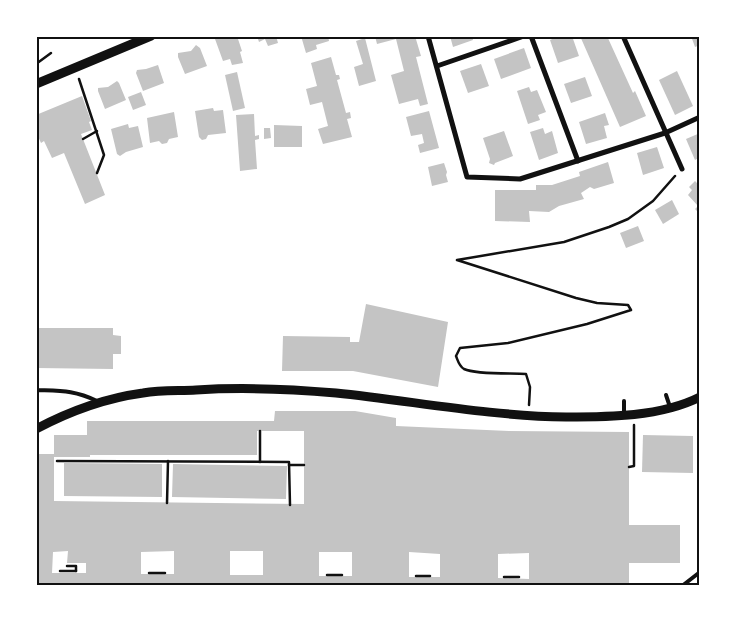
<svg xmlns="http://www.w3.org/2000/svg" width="736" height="622" font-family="Lora,serif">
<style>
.building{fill:#c4c4c4;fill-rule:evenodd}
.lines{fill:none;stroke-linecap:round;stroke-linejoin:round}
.path{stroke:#111;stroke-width:2.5}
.service{stroke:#111;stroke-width:4}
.minor{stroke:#111;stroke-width:5}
.tertiary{stroke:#111;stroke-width:9}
.neatline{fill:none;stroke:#111;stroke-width:2}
</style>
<rect width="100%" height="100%" fill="#fff"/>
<!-- building -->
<g class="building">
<polygon points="222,36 237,36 242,51 240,52 243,63 232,65 230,59 223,61 215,39"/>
<polygon points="257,36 276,36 278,43 268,46 265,39 259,42"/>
<polygon points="301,36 328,36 329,41 316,45 317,49 306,53"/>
<polygon points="375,36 415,36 421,56 416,57 428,104 420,106 418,99 399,104 391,75 404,71 396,39 377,44"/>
<polygon points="450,36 472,36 473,40 453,47"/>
<polygon points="559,36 572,36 579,56 558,63 550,40"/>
<polygon points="580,36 607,36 633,93 635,91 646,116 620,127"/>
<polygon points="691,36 700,36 700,45 695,47"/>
<polygon points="365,38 376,81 359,86 354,67 363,64 356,41"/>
<polygon points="196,45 200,48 207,66 185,74 178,57 178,53 191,51"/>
<polygon points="524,48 531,68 501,79 494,59"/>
<polygon points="331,57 336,75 339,75 340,79 337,80 346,113 350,112 351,118 347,119 352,137 323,144 318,129 328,126 322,102 310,105 306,89 317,86 311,63"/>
<polygon points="481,64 489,86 468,93 460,71"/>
<polygon points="158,65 164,83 143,91 136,73 137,70 146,69"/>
<polygon points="677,71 693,106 675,115 659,80"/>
<polygon points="237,72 245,108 233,111 225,75"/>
<polygon points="585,77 592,96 571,103 564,84"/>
<polygon points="117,81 119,83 126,100 105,109 98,91 98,88 108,87"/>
<polygon points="529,87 531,92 537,90 546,112 538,115 540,120 528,124 517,91"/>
<polygon points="141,92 146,105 133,110 128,97"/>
<polygon points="82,96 91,121 89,122 92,130 81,134 105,195 85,204 64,153 52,158 44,141 41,143 36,132 36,115"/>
<polygon points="213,108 214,111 223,110 226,133 208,135 206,139 202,140 199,137 195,111"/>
<polygon points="429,111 439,148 420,153 418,145 424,143 422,134 411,136 406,117"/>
<polygon points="174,112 178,137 169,139 167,143 162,144 159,141 150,143 147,118"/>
<polygon points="605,113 609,125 604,126 607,138 586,144 579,122"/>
<polygon points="254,114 255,136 259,135 259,139 255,140 257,169 240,171 236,115"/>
<polygon points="128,124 129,128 138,126 143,147 126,152 120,156 117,154 111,129"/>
<polygon points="274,125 302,126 302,147 274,147"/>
<polygon points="264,128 270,128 271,138 264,139"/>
<polygon points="543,128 545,134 552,131 558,153 539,160 530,132"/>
<polygon points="504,131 513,156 495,163 494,165 489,163 490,159 483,138"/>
<polygon points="700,133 700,157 695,160 686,139"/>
<polygon points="657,147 664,168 643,175 637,153"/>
<polygon points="608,162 614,183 594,189 590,187 581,193 584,199 559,206 549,212 529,211 530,222 495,221 495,190 536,190 536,185 552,185 580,176 579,172"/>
<polygon points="444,163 447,172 446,175 448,182 432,186 428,167"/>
<polygon points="695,181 700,186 700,214 695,209 698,206 688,195 692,190 689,187"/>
<polygon points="672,200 679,214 663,224 655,210"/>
<polygon points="638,226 644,241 626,248 620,233"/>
<polygon points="366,304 448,322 438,387 353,371 282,371 283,336 350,337 350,342 359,342"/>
<polygon points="36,328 113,328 113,335 121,336 121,354 113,354 113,369 36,368"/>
<path d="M275,411H355L396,418V426L509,431L629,432V525H680V563H629V586H36V454H54V435H87V421H274ZM257,431H304V504L54,501V457H90V455H257ZM68,551L67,563H86V573H52L53,552ZM174,551V574H141V552ZM230,551H263V575H230ZM319,552H352V576H319ZM409,552L440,554V577H409ZM529,553V579L498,578V554Z"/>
<polygon points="643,435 693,436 693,473 642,472"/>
<polygon points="64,463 162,464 162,497 64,496"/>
<polygon points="173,464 287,466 286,499 172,497"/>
<rect x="697" y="489" width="3" height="37"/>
</g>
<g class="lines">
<!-- path -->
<g class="path">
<polyline points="36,64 51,53"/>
<polyline points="79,79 104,155 97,173"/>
<polyline points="83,139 97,131"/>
<path d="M529,405L530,387L526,374C511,373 477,375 464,369C459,366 458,361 456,356L460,348L508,343L587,324L631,310L628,305L597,303L576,298L457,260L564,242L609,227L628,219L653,201L675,176"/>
<polyline points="57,461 289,462 290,505"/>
<polyline points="260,462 260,431"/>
<polyline points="289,465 304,465"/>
<polyline points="629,467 634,466 634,425"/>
<polyline points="167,503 168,461"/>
<polyline points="67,566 76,566 76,571"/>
<polyline points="60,571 76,571"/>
<polyline points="149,573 165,573"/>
<polyline points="327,575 342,575"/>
<polyline points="416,576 430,576"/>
<polyline points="504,577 519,577"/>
</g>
<!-- service -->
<g class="service">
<path d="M36,390C61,391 74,390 97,401"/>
<polyline points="666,395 670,407"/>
<polyline points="624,401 624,414"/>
<polyline points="682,586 700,572"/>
</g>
<!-- minor -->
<g class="minor">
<polyline points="428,36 467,177 520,179 665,133 700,117"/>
<polyline points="531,36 578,161"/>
<polyline points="623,36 682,169"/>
<polyline points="437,66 524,36"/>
</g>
<!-- tertiary -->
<g class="tertiary">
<polyline points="36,84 151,36"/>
<path d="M36,429C70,411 106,398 143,393C161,390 179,391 196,390C243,387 290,389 336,393C413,401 489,416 566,417C609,417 660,417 700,397"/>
</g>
</g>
<!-- border -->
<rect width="736" height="622" fill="none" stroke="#ffffff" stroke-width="75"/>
<rect x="38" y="38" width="660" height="546" class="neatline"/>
</svg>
